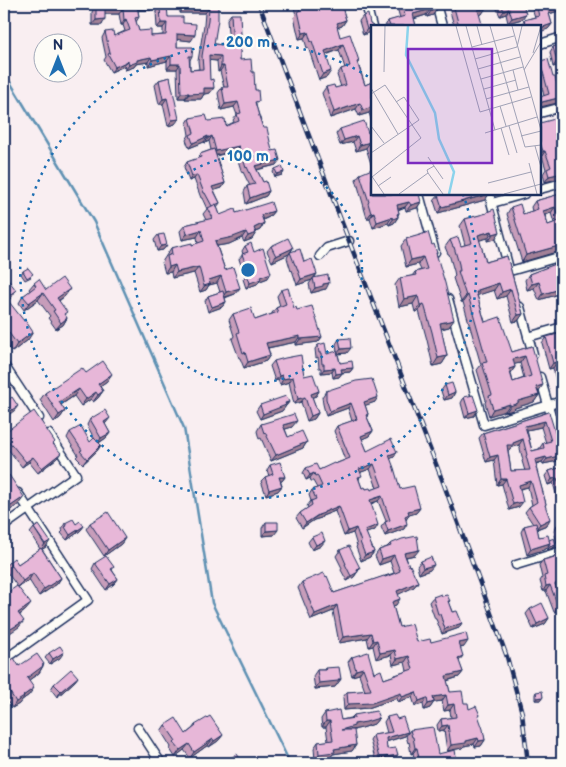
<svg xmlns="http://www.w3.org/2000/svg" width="566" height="767" font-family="'Balsamiq Sans',sans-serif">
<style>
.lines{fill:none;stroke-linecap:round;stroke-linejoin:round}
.stream{stroke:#5e91b3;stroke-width:2.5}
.minor-casing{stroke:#1b2f5e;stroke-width:11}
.minor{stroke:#fdfcf7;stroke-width:8}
.rail-casing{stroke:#1b2f5e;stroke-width:4.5}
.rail{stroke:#fdfcf7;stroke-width:2.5;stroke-dasharray:8;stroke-linecap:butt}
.wall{fill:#c79dba;stroke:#1b2f5e;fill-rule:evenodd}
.shaded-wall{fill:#a28097;stroke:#1b2f5e}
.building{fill:#e7b7d8;stroke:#1b2f5e;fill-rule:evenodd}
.ring{fill:none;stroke:#1f6fb2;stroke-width:2.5;stroke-dasharray:2.5 5}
.inset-river{fill:none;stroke:#8bd3ec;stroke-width:2.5}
.inset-road{fill:none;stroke:#a0a2b6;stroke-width:1}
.view{fill:#7b2cbf;fill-opacity:0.15;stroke:#7b2cbf;stroke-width:2.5}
.inset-edge{fill:none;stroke:#1b2f5e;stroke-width:2.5}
.centre{fill:#1f6fb2;stroke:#fdfcf7;stroke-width:2.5}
.ring-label{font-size:15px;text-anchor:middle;font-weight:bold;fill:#1f6fb2;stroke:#fdfcf7;stroke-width:4.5;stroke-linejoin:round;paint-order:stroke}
</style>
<rect width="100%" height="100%" fill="#f9eef1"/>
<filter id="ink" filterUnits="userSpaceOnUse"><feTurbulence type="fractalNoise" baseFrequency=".02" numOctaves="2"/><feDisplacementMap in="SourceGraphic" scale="10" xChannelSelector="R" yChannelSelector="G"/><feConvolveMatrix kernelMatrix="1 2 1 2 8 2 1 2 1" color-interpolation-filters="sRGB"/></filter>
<g filter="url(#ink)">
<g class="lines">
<!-- stream -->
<polyline class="stream" points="4,72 94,222 184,428 212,603 290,763"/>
<defs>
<g id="minor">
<polyline points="366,4 372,27"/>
<polyline points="436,4 442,26"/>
<polyline points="540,44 562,37"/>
<polyline points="540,113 562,107"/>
<polyline points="540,189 562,183"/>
<polyline points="419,194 435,252"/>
<polyline points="489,194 508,265"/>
<polyline points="492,203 524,194"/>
<polyline points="320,256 327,248 349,241"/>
<polyline points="510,271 562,256"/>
<polyline points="448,299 484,425 562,401"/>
<polyline points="520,307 533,354"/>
<polyline points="528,337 562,327"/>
<polyline points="4,365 39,418"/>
<polyline points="540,377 562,454"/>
<polyline points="4,526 76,475 49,434"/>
<polyline points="516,565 562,551"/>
<polyline points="4,660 88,600 18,493"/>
<polyline points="138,728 161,763"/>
</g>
</defs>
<!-- minor casing -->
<use href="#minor" class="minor-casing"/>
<!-- minor -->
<use href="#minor" class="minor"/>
<defs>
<polyline id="rail" points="259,4 349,241 443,482 507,657 522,713 528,763"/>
</defs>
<!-- rail casing -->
<use href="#rail" class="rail-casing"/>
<!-- rail -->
<use href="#rail" class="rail"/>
</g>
<!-- wall -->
<g class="wall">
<polygon points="94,4 154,4 154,5 151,10 138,10 139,17 136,22 139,31 151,36 163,35 163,28 157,28 156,11 160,6 168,17 183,23 191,41 177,39 177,47 192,56 190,60 190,70 199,69 198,61 204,25 205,13 180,13 180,6 182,4 218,4 214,44 229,46 227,19 231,14 241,34 240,36 241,45 240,47 240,60 252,72 255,90 256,106 263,128 272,151 276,165 257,170 263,182 269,191 266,196 246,204 244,192 247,186 250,186 243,172 242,173 235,151 216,156 225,183 222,188 214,190 220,203 217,207 220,215 236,213 274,211 269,217 263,220 264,223 260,230 256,232 252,239 244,242 242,238 229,244 217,246 225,270 235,294 225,298 226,302 222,307 208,312 205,301 208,296 220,292 217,283 209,285 206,290 200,292 194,273 172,278 171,272 165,273 162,262 171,248 192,245 198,243 197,237 182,240 180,231 185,225 206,220 203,214 207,209 202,198 201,198 194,179 189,181 184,167 187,162 197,159 200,154 211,150 209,141 205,143 204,142 189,148 186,140 189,135 187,123 190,118 226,126 234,122 233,120 237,115 234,107 221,110 218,93 222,87 224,87 220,71 218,72 217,61 209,60 210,93 204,94 201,99 185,99 185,98 178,98 177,69 167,69 167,61 148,66 148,62 136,64 134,67 125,70 124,66 111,72 104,60 106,57 102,38 105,32 114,36 125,31 123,25 121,25 119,14 105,14 102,25 92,25 92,12 93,10"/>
<polygon points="293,4 311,4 313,9 328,4 341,4 346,20 342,26 337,28 340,37 359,61 358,63 365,85 372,82 372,122 369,113 359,116 356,109 330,118 322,93 326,87 335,88 341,87 337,75 341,69 345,68 339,50 326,55 327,77 319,80 308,47 307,48 304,38 299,39 294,17 296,15"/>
<polygon points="373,4 394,4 374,9"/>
<polygon points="396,4 436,4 437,9 433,15 427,17 426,15 414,19 416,26 385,26 388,21 400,18"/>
<polygon points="448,4 492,4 485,6 482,14 479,14 480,26 454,26"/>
<polygon points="495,4 523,4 522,19 508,23 506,14 500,16"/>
<polygon points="532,4 562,4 562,20 559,11 549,14 552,24 548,29 540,26 521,26 524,20 535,17 531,5"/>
<polygon points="363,16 372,26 372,29 370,32 363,35 359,21"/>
<polygon points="562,44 562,73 560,65 553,67 550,52 553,47"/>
<polygon points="540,61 561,102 544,96 540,79"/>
<polygon points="170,77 175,124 168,126 163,104 159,104 155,85 159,80"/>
<polygon points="540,123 559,137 556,137 559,147 562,146 562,178 561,178 545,182 543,174 546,169 542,156 540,156"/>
<polygon points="340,129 368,133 372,131 372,167 366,148 356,151 353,142 340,145 336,134"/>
<polygon points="275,169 284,172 282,175 275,177 273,172"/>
<polygon points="360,174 421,202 417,208 406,211 405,207 398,210 399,213 398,215 398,217 394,223 389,225 388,223 373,228 370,218 367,218 364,208 364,207 356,179"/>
<polygon points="439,194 489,194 485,200 438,213 434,201 439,195"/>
<path d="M560,194V251L522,262L507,214L511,207L523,214L532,211L531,207L535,201ZM551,213L554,223L548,225L545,215Z"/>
<path d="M487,212L495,239L488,241V238L479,240L486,262L507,256L523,314L518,321L513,322L506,296L497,299L494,290L477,295L485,322L512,352L532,346L539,395L534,402L515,408L513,410L506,412L505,411L489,416L485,403L486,400L477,370L481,365L463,302H461L453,278L455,276L454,271L449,254H448L445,247L450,240L461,246L465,245L460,226L465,219L485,214ZM520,363L524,378L513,382L511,373L515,367L514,364Z"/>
<polygon points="158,235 167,245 163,250 157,251 154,240"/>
<polygon points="420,235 432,245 437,253 436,254 449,327 441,329 447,356 442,364 433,366 427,340 419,311 415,312 413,304 399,307 395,285 400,278 412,276 415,272 421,270 418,264 406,267 401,246 406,239 419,236"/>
<polygon points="245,246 254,252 268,278 260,281 257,284 246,288 243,279 245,277 239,259 243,254 242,251"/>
<polygon points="271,246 293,248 289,254 272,262 267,251"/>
<polygon points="290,252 304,262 317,274 314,278 326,289 321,290 319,291 311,293 309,284 312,280 297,285 292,270 291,271 287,258"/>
<polygon points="562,262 562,320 556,295 539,300 534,288 527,290 525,280 529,274"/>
<polygon points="23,271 31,277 25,280 21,274"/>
<polygon points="4,279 16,290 11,298 8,300 28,340 12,352 4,341"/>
<polygon points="34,283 46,290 65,296 59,301 65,315 67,318 63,325 56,329 48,318 50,316 38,300 24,310 19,303 23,296 30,291 29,289"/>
<polygon points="281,290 294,308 297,310 322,337 318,342 296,345 296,342 268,348 270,355 266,361 244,368 240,358 239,358 232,339 234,336 229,320 233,314 255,320 272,314 272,313 276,308 280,306 277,296"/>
<polygon points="562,333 562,395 560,396 553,368 549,369 542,343 546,337"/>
<polygon points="339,339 347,353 338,354 340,363 353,368 350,372 342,373 339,377 333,378 332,372 321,373 321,368 319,368 318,357 316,358 315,349 318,345 327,354 337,352 336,344"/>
<polygon points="274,361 304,376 319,391 316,396 312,397 318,413 314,419 307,421 301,402 294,404 289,382 280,385 278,380 275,381 270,366"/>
<polygon points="86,373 107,381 100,386 103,391 98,398 93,402 91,399 81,406 74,396 61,405 65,411 60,418 54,422 40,400 45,393"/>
<polygon points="445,385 455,392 452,398 444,400 441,391"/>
<path d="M326,391L375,402L365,405L368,414L367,417L373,431L369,436L362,439L367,451L397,452L394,457L390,458L400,489L420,508L416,513L409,515L406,519L404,529L385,536L381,527L386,521L378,501L371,504L375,530L366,533L374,552L370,557L361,561L356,547L357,546L353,533L344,536L335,511L322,516L321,518L314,520L302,528L296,518L300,513L308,508L307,506L311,501L309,495L312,490L317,488L313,481H311L310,478L306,480L303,473L306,468L319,470L345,460L334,431L337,426L352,421L348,408L326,416L323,404L322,397ZM370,469L377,488L371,490L362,488L359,480L361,472Z"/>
<polygon points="464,397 474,416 465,418 461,403"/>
<polygon points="289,402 282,411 260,419 256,411 260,405"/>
<path d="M549,412L558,461L543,464L542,462L536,464V468L546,504L545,506L547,525L537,529L539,537L549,540L556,545L555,547L548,550L547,548L546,549L527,555L521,532L524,526L533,524L525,512L529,507L532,505L528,487L520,489L519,507L509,510L502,484L497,485L494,460L486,462L479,438L483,433ZM541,427L546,443H543L539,449L532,451L527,430ZM519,445L523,460L522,461L525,471H511L508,451H509L512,447Z"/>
<polygon points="90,419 106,423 105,424 110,433 106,438 99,443 101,445 97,451 83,464 76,457 78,455 67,438 70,432 90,442 95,440 87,425"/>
<polygon points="261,424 292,427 285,429 288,437 307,442 303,448 271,461 261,438 259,439 257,431"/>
<polygon points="4,433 54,444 57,458 38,473 29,462 22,467 4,444"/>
<polygon points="270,465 285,477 282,481 280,481 282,486 278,491 266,495 261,481 265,477 269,476 267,470"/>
<polygon points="562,467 562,510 561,511 553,483 548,485 545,476 549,471"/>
<polygon points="266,522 274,535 262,536 262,528"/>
<polygon points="65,523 76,524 84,526 80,531 67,540 61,533 63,531 62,529"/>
<polygon points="90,523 125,538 121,544 104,556 86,529"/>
<polygon points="562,524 562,541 557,543 554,531 557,525"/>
<polygon points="34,528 46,547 42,549 61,578 57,584 39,596 29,580 18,587 26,610 20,615 19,627 17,586 4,568 9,562 18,564 40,549 30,533"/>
<polygon points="312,537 321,546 312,550 308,542"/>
<polygon points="390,544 415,555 406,557 409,566 418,582 414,587 398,594 396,605 393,606 399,627 417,642 431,642 464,647 460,648 459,662 463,672 459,677 447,681 450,692 464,703 469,709 478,717 485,740 481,746 475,747 474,744 464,746 462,748 447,751 444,730 438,731 437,725 441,719 451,718 450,710 444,711 442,701 434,702 430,708 424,710 423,704 415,706 412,697 398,702 397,698 368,708 344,710 343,697 347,692 365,691 359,674 352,676 348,662 352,657 374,673 384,679 407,671 405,662 393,665 391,655 376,659 373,646 369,647 367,638 339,643 333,611 311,620 298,588 302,582 334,593 394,573 390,561 379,565 375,556 379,550 387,547"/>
<polygon points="340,550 360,568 354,577 347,581 341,570 342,568 336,556"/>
<polygon points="555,555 562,570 559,571 558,588 557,588 562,602 562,605 559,610 554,612 546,591 543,591 540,581 542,578 539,565 543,560 553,557"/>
<polygon points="421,561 430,570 419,574 417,566"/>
<polygon points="95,563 114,567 112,570 118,579 114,584 106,590 92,569"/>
<polygon points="442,596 450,601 448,602 459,628 442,634 436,619 435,619 429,602 433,597"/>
<polygon points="530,609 549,618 545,624 533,629 526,614"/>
<polygon points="49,653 60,658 50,664 45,658"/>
<polygon points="4,666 43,666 39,673 29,680 29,695 22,700 19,704 12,708 4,697"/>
<polygon points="325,668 341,679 335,687 315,689 313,676 317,670 324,670"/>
<polygon points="78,677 74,682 57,697 51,689 54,684"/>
<polygon points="536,692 541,700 535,700 535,694"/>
<polygon points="325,713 341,720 351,718 354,715 379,718 374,724 362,728 352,730 356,745 352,751 333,754 330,758 315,760 314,748 318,742 328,741 326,727 322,727 321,719"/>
<polygon points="387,717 397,719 405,736 386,742 387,749 394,759 376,763 370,740 373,735 387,733 384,722"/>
<polygon points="560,720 562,720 562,730 558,729 558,723"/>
<polygon points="165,725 186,734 193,728 195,725 223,735 218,741 209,747 208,745 190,758 184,750 175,757 170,749 171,747 161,731"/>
<polygon points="410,730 438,754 456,763 415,763 413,753 411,754 409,742 408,743 406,736"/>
</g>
<!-- shaded-wall -->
<g class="shaded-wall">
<polygon points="168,4 180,4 179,5 168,5"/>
<polygon points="378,4 394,4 374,9"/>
<polygon points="137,5 154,5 151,10 133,10"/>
<polygon points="562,6 559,11 544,15 548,10"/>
<polygon points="105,8 123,8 119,14 102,14"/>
<polygon points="184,8 209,8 205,13 180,13"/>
<polygon points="486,8 482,14 475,16 478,10"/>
<polygon points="431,9 426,15 409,20 413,14"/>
<polygon points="437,9 433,15 427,17 431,11"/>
<polygon points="509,9 506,14 500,16 504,11"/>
<polygon points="526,14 522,19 508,23 512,18"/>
<polygon points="105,19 102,25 92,25 96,20"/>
<polygon points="126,19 123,25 121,25 124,20"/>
<polygon points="346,20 342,26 336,28 337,23"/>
<polygon points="161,23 167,23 163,28 157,28"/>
<polygon points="552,24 548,29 540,32 540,28"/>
<polygon points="372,28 372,29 370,32 363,35 367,29"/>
<polygon points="308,32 304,38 299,39 303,33"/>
<polygon points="177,34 195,35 191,41 173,39"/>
<polygon points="343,44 339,50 320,56 325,51"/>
<polygon points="209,55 221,56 217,61 205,60"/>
<polygon points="171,56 167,61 148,66 152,60"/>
<polygon points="151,57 148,62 136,64 134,67 125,70 129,65 137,60"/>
<polygon points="562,60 562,62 560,65 553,67 557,61"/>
<polygon points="128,61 124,66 111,72 115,67"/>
<polygon points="171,64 180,64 177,69 167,69"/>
<polygon points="221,66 224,66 220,71 218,72"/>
<polygon points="331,71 327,77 319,80 323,74"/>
<polygon points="204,88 214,88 210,93 204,94 201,99 185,99 189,94"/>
<polygon points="181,93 189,93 185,98 178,98"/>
<polygon points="562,97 562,102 540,107 540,104 542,102"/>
<polygon points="167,98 163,104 159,104 163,99"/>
<polygon points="238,102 234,107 221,110 225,104"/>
<polygon points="360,103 356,109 330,118 334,112"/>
<polygon points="372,107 372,109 369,113 359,116 363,110"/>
<polygon points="179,119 175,124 168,126 172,120"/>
<polygon points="562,131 559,137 551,139 555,134"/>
<polygon points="208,136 204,142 189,148 193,143"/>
<polygon points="212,136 209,141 205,143 208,138"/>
<polygon points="357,136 353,142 340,145 344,140"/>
<polygon points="370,142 366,148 356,151 360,145"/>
<polygon points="239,146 235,151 213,156 216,151"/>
<polygon points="543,151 545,151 542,156 540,156"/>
<polygon points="280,160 276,165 251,171 255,166"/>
<polygon points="284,172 282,175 275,177 277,174"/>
<polygon points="562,173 562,178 561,178 545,182 549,176"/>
<polygon points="197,175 194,179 189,181 192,176"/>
<polygon points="225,183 222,188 209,192 212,187"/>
<polygon points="269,191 266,196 246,204 250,198"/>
<polygon points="489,194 485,200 438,213 442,207"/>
<polygon points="409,202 405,207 393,211 397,205"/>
<polygon points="421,202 417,208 406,211 411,205"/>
<polygon points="555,207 551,213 539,217 543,211"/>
<polygon points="274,211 269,217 257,222 261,215"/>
<polygon points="374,212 370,218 367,218 371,213"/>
<polygon points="399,213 396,218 398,217 394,223 389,225 397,214"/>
<polygon points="392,217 388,223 373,228 377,222"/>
<polygon points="264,223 260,230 250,234 254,228"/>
<polygon points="201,230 197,237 182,240 187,234"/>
<polygon points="492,231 488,238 473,242 478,235"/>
<polygon points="246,232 242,238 229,244 211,247 215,241"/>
<polygon points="500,232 495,239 488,241 493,234"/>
<polygon points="256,233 252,239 244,242 248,236"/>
<polygon points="167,245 163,250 157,251 161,246"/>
<polygon points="562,245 562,251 560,251 522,262 526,255"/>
<polygon points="293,248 289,254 272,262 276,256"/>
<polygon points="423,257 418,264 406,267 411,260"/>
<polygon points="175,265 171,272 165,273 169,267"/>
<polygon points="199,267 194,273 172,278 177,272"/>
<polygon points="271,273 268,278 260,281 257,284 246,288 250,283 260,277"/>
<polygon points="317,274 312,280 297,285 301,279"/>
<polygon points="221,276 217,283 209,285 206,290 200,292 209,280"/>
<polygon points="539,282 534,288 527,290 532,284"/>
<polygon points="329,283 326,289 321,290 319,291 311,293 315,288 323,284"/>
<polygon points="499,283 494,290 476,296 471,299 478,290"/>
<polygon points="240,288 235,294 222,298 226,292"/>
<polygon points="70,289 65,296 52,305 57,298"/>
<polygon points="511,289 506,296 497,299 502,292"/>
<polygon points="560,289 556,295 539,300 543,294"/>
<polygon points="16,290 11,298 4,303 6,298"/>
<polygon points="43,293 38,300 24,310 29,303"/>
<polygon points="468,295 463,302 461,302 466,296"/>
<polygon points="418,296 413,304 399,307 404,299"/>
<polygon points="226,302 222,307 208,312 212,307"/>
<polygon points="424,304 419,311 415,312 420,305"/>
<polygon points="523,314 518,321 513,322 518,315"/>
<polygon points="67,318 63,325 56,329 61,323"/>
<polygon points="454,320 449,327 434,330 440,323"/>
<polygon points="33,332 28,340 12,352 17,344"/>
<polygon points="300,336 296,342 262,349 266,343"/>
<polygon points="322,337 318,342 296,345 300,339"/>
<polygon points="351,348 347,353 337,354 341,349"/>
<polygon points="270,355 266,361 244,368 248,362"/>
<polygon points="447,356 442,364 433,366 438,358"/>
<polygon points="525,356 520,363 508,366 513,359"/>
<polygon points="557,362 553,368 549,369 553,363"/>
<polygon points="515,367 510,374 509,369"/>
<polygon points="335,368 332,372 321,373 324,369"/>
<polygon points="353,368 350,372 338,373 341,369"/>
<polygon points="342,373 339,377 333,378 336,374"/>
<polygon points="112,374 107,381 93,391 98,384"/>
<polygon points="282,375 278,380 275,381 279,376"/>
<polygon points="293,377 289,382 280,385 283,379"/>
<polygon points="543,385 538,392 536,387"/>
<polygon points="79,389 74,396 54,409 59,402"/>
<polygon points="103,391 98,398 93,402 98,395"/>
<polygon points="319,391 316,396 308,399 311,394"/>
<polygon points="96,392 91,399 81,406 86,399"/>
<polygon points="455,392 452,398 444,400 448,395"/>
<polygon points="539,395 534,402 515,408 513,410 506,412 510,406 518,401"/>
<polygon points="305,397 301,402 294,404 298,399"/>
<polygon points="378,397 375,402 361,407 364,402"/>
<polygon points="289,402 282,411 260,419 263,414"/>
<polygon points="351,403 348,408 326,416 330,411"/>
<polygon points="510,404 505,411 489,416 493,409"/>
<polygon points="18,406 14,411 4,418 4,416"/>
<polygon points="478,410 474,416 465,418 469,413"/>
<polygon points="65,411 60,418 54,422 59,415"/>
<polygon points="318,413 314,419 307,421 311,416"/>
<polygon points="110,418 106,423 100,427 104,422"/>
<polygon points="297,421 292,427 279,431 283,425"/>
<polygon points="545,421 541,427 522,431 525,426"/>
<polygon points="373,431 369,436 358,441 361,436"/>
<polygon points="110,433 106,438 98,443 101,438"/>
<polygon points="523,439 519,445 512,447 509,451 503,451 507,445 513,443"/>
<polygon points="307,442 303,448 271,461 276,455"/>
<polygon points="101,445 97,451 83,464 87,459"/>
<polygon points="397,452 394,457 386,461 389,455"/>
<polygon points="61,453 57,458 38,473 42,468"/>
<polygon points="498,455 494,460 486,462 490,457"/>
<polygon points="562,455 558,461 543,464 547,459"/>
<polygon points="33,457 29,462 22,467 26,462"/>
<polygon points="546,457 542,462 531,465 535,460"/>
<polygon points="374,464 370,469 356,474 359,469"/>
<polygon points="314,473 310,478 306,480 310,475"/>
<polygon points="279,477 285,477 282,481 276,482"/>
<polygon points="557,478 553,483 548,485 552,479"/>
<polygon points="501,479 506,479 502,484 497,485"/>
<polygon points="531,481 528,487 515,490 519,485"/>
<polygon points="282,486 278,491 266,495 269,490"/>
<polygon points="382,496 378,501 366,505 370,500"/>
<polygon points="24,497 18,505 6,513 4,517 4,512 5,510"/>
<polygon points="523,502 519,507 509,510 513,504"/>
<polygon points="339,506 335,511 322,516 321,518 314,520 302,528 306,523 324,512"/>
<polygon points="420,508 416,513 409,515 406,520 401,521 408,511"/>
<polygon points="550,519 547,525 536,529 540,524"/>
<polygon points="407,524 404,529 385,536 388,531"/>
<polygon points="378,525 375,530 361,535 365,530"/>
<polygon points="84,526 80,531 67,540 70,535"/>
<polygon points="356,528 353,533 344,536 348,531"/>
<polygon points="278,530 274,535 262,536 266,531"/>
<polygon points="560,537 562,537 562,541 557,543"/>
<polygon points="125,538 121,544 104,556 108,550"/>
<polygon points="50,541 46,547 41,550 45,544"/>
<polygon points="325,541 321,546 312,550 316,545"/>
<polygon points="550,543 546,549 527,555 531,549"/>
<polygon points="556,545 555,547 548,550 549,547"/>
<polygon points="419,550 415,555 400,558 404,553"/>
<polygon points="374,552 370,557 361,561 365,555"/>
<polygon points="394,555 390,561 379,565 382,559"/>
<polygon points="434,565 430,570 419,574 423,568"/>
<polygon points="562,566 562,570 554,572 558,567"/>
<polygon points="360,568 354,577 347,581 357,569"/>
<polygon points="33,573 29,580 18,587 23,581"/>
<polygon points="61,578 57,584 39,596 44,589"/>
<polygon points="118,579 114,584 106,590 110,584"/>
<polygon points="418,582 414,587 393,597 397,591"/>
<polygon points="561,582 558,588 552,589 555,584"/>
<polygon points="550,585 546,591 543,591 546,586"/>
<polygon points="400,599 396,605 388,608 392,602"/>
<polygon points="31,604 26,610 14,619 18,613"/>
<polygon points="337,605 333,611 311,620 315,614"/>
<polygon points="562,605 559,610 554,612 558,606"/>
<polygon points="549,618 545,624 533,629 537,624"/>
<polygon points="24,621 19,627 4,637 4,633"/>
<polygon points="462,623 459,628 442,634 445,629"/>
<polygon points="371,633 367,638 339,643 343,637"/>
<polygon points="377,640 373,646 369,647 373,641"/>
<polygon points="468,641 464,647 455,649 459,643"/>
<polygon points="395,650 391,655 376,659 380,653"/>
<polygon points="64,652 60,658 50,664 53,659"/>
<polygon points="409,656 405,662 393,665 397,659"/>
<polygon points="463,656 459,661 458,658"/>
<polygon points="44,664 39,673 22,685 27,678"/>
<polygon points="363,668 359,674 352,676 356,670"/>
<polygon points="463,672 459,677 442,682 446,676"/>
<polygon points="78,677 74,682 57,697 61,691"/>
<polygon points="341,679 335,687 315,689 319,683"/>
<polygon points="34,688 29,695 22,700 19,704 12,708 16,702 23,696"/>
<polygon points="416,692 412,697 398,702 402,697"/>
<polygon points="401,693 397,698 368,708 344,710 348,704"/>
<polygon points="446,695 442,701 429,703 433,697"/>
<polygon points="543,697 541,700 535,700 537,698"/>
<polygon points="427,698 423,704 415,706 419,701"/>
<polygon points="434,702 430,708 424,710 428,704"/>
<polygon points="454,704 450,710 444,711 448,705"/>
<polygon points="379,718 374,724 362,728 352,730 341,730 354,724"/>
<polygon points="326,721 330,721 326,727 322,727"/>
<polygon points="448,725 444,730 438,731 442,726"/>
<polygon points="560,727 562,727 562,730 558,729"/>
<polygon points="408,732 405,736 382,743 386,738"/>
<polygon points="223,735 218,741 209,747 214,741"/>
<polygon points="478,738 474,744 464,746 462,748 447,751 451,745 466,741"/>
<polygon points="213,739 208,745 190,758 194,752"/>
<polygon points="485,740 481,746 475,747 479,741"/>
<polygon points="189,744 184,750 175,757 180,750"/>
<polygon points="356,745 352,751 333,754 330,758 315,760 319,754 334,749"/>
<polygon points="415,748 417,748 413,753 411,754"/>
<polygon points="398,755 394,759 376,763 379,758"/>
</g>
<!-- building -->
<g class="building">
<polygon points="97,4 154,4 154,5 137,5 139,17 135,18 139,31 151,30 151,36 166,35 167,23 161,23 160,6 167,6 168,17 183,17 183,23 196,24 195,35 177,34 177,47 193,47 192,56 189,56 190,70 203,69 202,56 208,20 209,8 184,8 184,4 218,4 218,20 214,44 233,46 231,14 240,14 241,34 240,35 241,45 240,45 240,60 251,59 252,72 254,72 255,90 258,90 259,101 255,102 259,116 263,128 267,128 272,151 277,150 280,160 255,166 263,182 266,181 269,191 250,198 247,186 255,184 247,167 246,168 239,146 216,151 212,136 208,138 208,136 193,143 190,135 194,133 190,118 206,115 208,121 225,119 226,126 239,121 237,114 241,113 238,102 225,104 222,87 228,87 224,66 221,66 221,56 209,55 210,80 213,79 214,88 204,88 204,93 189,94 189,93 181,93 180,64 171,64 171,56 152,60 151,57 137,60 137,62 129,65 128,61 115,67 108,54 110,53 105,32 113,31 114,36 130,30 126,19 124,20 123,8 105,8 105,19 96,20 96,6 97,6"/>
<polygon points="298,4 311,4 313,9 330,4 341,4 346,20 337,23 338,25 337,26 340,37 350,34 359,61 357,62 365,85 372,82 372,107 363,110 360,103 334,112 326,87 334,85 335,88 346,85 341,69 350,66 343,44 325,51 331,71 323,74 312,41 311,42 308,32 303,33 298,11 300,11"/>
<polygon points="402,4 436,4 437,9 431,11 431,9 413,14 416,26 390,26 388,21 405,16"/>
<polygon points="453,4 484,4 486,8 478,10 482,24 475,26 459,26"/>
<polygon points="501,4 523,4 526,14 512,18 509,9 504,11"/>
<polygon points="536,4 562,4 562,6 548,10 552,24 540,28 540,26 526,26 524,20 539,16"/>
<polygon points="368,14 370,24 373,26 372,26 372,28 367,29 363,16"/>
<polygon points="562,44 562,60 557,61 553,47"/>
<polygon points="548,59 553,77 555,77 559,91 562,90 562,97 542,102 540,104 540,97 549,94 540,61"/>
<polygon points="170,77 179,119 172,120 167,98 163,99 159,80"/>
<polygon points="562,117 562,127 561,127 562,131 555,134 559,147 562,146 562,173 549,176 547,169 551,167 545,151 543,151 540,143 540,123"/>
<polygon points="364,121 368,133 372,131 372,148 370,142 360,145 357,136 344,140 340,129"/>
<polygon points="214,149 225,183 212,187 220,203 212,206 205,193 204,193 197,175 192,176 187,162 201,157 200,154"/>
<polygon points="282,166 284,172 277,174 275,169"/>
<polygon points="372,169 372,194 419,194 421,202 411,205 409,202 397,205 399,213 397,214 398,217 393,219 392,217 377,222 374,212 371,213 368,203 369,202 360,174"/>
<polygon points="442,194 488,194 442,207 438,195"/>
<path d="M560,194L562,202V245L526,255L511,207L520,204L523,214L538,209L535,201ZM555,207L559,219H558L559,221L548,225L543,211Z"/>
<polygon points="271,202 274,211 261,215 264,223 254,228 256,233 248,236 246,232 233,237 215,241 225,270 233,267 240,288 226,292 221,276 209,280 210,284 204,286 199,267 177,272 175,265 169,267 167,256 172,254 171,248 192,243 192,245 204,241 201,230 187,234 185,225 213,218 208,208 216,204 220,215 235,209 236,213"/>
<path d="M494,209L500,232L493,234L492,231L478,235L486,262L507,256L523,314L518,315L511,289L502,292L499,283L478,290L479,292H476L485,322L500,317L512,352L532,346L543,385L536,387L539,395L518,401V403L510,406V404L493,409L489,396L492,395L482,363L487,362L468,295L466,296L458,271H460L459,264L454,247H453L450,240L458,237L461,246L472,243L465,219L487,213V212ZM525,356L531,376L513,382L509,369L515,367L513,359Z"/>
<polygon points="428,232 432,245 434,244 437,253 436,253 445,283 454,320 440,323 447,356 438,358 432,332 424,304 420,305 418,296 404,299 400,278 416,275 415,272 427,269 423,257 411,260 406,239 420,235"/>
<polygon points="164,234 167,245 161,246 158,235"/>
<polygon points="288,238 293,248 276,256 271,246"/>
<polygon points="251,243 254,252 263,248 271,273 260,277 261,279 250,283 247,274 249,273 242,254 248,252 245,246"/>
<polygon points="300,249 304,262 312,259 317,274 301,279 296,265 295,265 290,252"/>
<polygon points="562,262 562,296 560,289 543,294 539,282 532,284 529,274 553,265"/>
<polygon points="28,268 33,274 27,278 23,271"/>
<polygon points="328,275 329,283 323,284 323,286 315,288 313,278"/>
<polygon points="6,277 16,290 6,298 24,321 25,320 33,332 17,344 4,326 4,279"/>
<polygon points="62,278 70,289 57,298 67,312 64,314 67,318 61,323 53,311 55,310 43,293 29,303 23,296 36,286 34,283 39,279 46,290"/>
<polygon points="288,288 294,308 296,307 297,310 312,306 322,337 300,339 300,336 266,343 270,355 248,362 245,352 243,353 237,333 239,332 233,314 251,308 255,320 278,312 276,308 286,304 281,290"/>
<polygon points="223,291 226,302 212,307 208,296"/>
<polygon points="562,333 562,381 557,362 553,363 546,337"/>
<polygon points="350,338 351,348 341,349 339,339"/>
<polygon points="325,343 327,354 337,351 340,363 352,361 353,368 341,369 342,373 336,374 335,368 324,369 324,364 322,364 321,353 319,353 318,345"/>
<polygon points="301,355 304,376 313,374 319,391 311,394 318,413 311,416 305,397 298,399 293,377 283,379 282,375 279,376 274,361 285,358"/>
<polygon points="103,361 112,374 98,384 103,391 98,395 96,392 86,399 79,389 59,402 65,411 59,415 45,393 82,368 86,373"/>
<path d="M372,379L378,397L364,402L368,414L366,415L373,431L361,436L367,451L391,439L397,452L389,455L394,468L400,489L414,486L420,508L408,511L409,514L405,516L407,524L388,531L385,522L390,520L382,496L370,500L378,525L365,530L374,552L365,555L360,542H361L356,528L348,531L339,506L324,512V513L318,515L306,523L300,513L312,505L311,501L316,499L312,490L322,486L317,475L315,476L314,473L310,475L306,468L316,464L319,470L334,463L335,464L350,458L337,426L357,419L351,403L330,411L326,399V391L356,381ZM374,464L382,486L371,490L370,488L366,489L365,487L362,488L358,477L362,476L359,469Z"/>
<polygon points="452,383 455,392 448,395 445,385"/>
<polygon points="473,395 478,410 469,413 464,397"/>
<polygon points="286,396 289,402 285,403 286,405 263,414 260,405"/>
<polygon points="12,397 18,406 4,415 5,418 4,419 4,403"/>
<polygon points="105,410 110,418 104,422 110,433 101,438 90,419"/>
<polygon points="34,411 55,442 53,444 61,453 42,468 33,457 26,462 7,439 5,441 4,440 4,433"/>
<path d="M549,412L562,455L547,459L546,457L535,460L537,467H536L546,504L545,505L550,519L540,524L529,507L537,502L531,481L519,485L523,502L513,504L506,479H501L498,455L490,457L483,433ZM545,421L551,441L543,443L544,448L532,451L525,426ZM523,439L527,455L526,456L530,470L511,471L507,445H513V443Z"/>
<polygon points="294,414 297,421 283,425 288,437 302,431 307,442 276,455 265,432 264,433 261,424"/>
<polygon points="81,426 90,442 94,438 101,445 87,459 80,451 82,450 70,432"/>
<polygon points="280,462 285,477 279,477 282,486 269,490 265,477 273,474 270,465"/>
<polygon points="562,467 562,496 557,478 552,479 549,471"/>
<polygon points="4,474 6,477 9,475 24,497 5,510 7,512 4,514"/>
<polygon points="108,512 125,538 108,550 90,523"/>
<polygon points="73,519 76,524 80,521 84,526 70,535 65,527 67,526 65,523"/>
<polygon points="266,522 278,522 278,530 266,531"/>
<polygon points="536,523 539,537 548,535 550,543 531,549 524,526"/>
<polygon points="562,524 562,537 560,537 557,525"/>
<polygon points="39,525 50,541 45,544 34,528"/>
<polygon points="322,533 325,541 316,545 312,537"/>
<polygon points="417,536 419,550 404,553 409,566 410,565 418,582 397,591 400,599 392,602 399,627 412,624 417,642 430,639 431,642 466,633 468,641 459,643 463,656 458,658 463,672 446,676 450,692 462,691 464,703 468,703 469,709 476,706 480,715 478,715 483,729 485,740 479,741 478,738 466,741 466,743 451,745 448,725 442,726 441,719 456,717 454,704 448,705 446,695 433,697 434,702 428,704 427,698 419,701 416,692 402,697 401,693 372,703 348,704 347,692 371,690 363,668 356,670 352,657 368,652 374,673 381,670 384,679 413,669 409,656 397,659 395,650 380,653 377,640 373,641 371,633 343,637 337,605 315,614 302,582 324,573 326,577 327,576 334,593 384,576 385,577 393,574 400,571 394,555 382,559 379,550 391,546 390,544 402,539"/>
<polygon points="554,538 556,545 549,547 549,545 550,543 549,540"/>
<polygon points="349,546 360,568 357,569 358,572 351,576 345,564 346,564 340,550"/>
<polygon points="41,548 61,578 44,589 33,573 23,581 9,562 14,558 18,564"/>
<polygon points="562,553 562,566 558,567 561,582 555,584 562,602 562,605 558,606 550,585 546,586 544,576 547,575 543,560 555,557 555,555"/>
<polygon points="106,556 114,567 111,569 118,579 110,584 95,563"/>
<polygon points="431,557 434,565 423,568 421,561"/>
<polygon points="17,586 31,604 18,613 24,621 4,633 4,595"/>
<polygon points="441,594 442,596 447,595 450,601 448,601 452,612 457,611 462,623 445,629 440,614 438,614 433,597"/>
<polygon points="542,603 549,618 537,624 530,609"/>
<polygon points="60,646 64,652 53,659 49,653"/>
<polygon points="37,654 44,664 42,665 43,666 27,678 34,688 23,696 24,697 16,702 4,683 4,666 14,658 19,666"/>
<polygon points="339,667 341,679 338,679 338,681 319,683 317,670 326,670 325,668"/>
<polygon points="71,669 78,677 61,691 54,684"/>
<polygon points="542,691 543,697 537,698 536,692"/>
<polygon points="339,710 341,720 354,718 354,715 376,711 379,718 366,722 354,724 354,726 341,730 354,730 356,745 334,749 335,752 319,754 318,742 333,740 330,721 326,721 325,713"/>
<polygon points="395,715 397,719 403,717 408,732 386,738 387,749 396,748 398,755 379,758 373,735 392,732 387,717"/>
<polygon points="210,716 223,735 214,741 213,739 194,752 189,744 180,750 174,743 176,741 165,725 176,718 186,734 196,726 195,725"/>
<rect x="560" y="720" width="2" height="7"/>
<polygon points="433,727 438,754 455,750 457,762 453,763 420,763 417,748 415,748 413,737 412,737 410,730"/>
<polygon points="237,754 241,760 237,763 223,763"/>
</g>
</g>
<!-- distance rings -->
<g class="ring">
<circle cx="248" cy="270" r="114"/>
<path d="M463 194A228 228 0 1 1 372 79"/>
</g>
<!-- overview -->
<g transform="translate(371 25)">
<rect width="170" height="170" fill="#f9eef1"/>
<path class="inset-river" d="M37,1L35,30L64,88L68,114L83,147L78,169"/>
<path class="inset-road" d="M85,1L109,87L160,72M95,1L124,105M106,1L111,20M119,1L154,122L170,120M141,1L170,105M101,22L143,11M162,28L170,1M104,34L146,22L151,1M107,44L149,32M142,45L147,65M153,45L170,17M13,47L14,1M110,54L152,42M0,63L27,109M113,64L145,55M0,69L14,60L50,113L1,152M115,74L158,62M129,81L135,101M0,101L13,118M138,101L146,128M130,103L138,130M114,108L166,92M150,111L170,106M164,121L170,142M0,128L48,95L33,72L25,77M158,138L166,169M63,141L72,154M57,148L72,169M0,150L13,169M117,158L160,147M7,161L20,152M28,169L57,148L56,145L63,141L57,132M133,169L170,159"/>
<path class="view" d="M37,24H121V138H37Z"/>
<rect width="170" height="170" class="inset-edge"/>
</g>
<circle cx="248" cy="270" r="8" class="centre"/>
<g class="ring-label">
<text x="248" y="47">200 m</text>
<text x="248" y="161">100 m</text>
</g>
<!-- margin -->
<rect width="566" height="767" fill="none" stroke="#fdfcf7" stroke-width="20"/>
<rect x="10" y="10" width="546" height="747" fill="none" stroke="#1b2f5e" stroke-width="2" filter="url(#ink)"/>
<!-- north arrow -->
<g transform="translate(58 58)"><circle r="24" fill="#fdfcf7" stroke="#a3aaba"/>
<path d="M0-4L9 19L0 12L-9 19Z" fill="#1f6fb2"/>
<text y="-8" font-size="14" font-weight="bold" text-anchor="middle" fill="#1b2f5e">N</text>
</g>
</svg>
